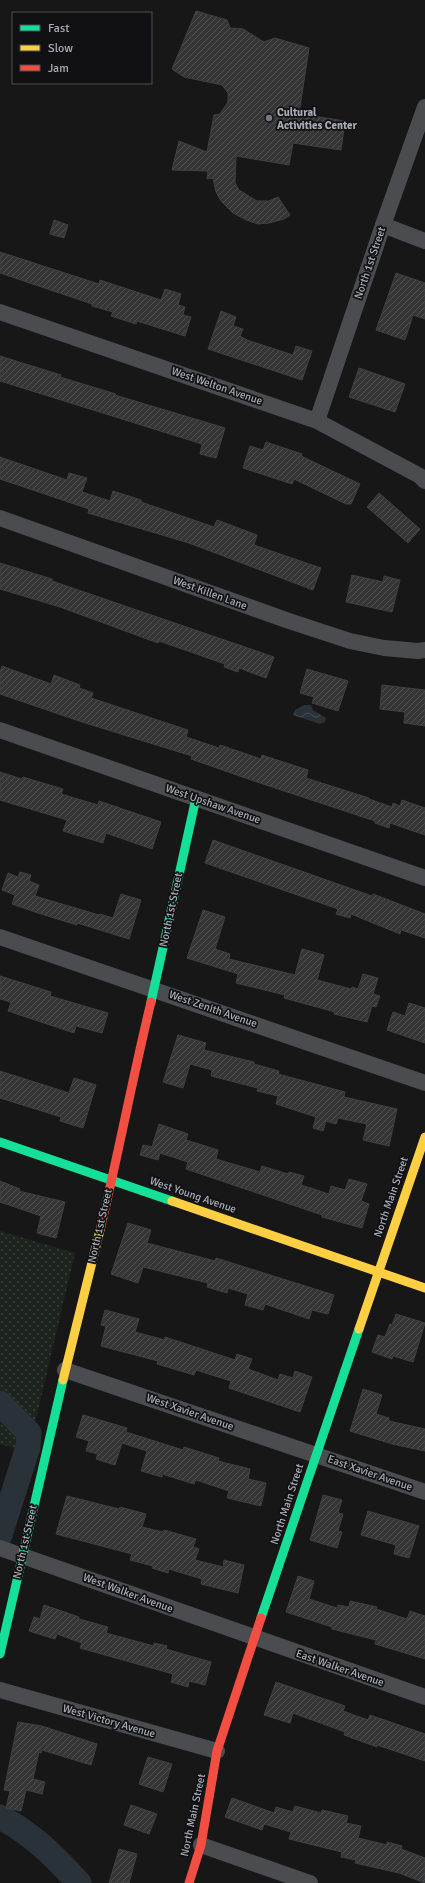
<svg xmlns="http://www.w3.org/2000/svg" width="425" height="1883" font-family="Signika,sans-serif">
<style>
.green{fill:url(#green-dots)}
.water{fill:url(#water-waves)}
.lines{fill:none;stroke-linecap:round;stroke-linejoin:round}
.river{stroke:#2a3239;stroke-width:25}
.building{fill:url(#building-hatch);stroke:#3f4043}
.street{stroke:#4b4c50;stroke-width:16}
.fast{stroke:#16e098;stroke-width:9}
.slow{stroke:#ffcf43;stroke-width:9}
.jam{stroke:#f24e42;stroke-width:9}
.poi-dot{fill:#757880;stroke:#111113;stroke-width:1.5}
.labels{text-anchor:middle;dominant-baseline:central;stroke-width:3.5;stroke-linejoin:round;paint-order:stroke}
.poi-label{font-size:11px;font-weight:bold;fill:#a8adb8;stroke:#111113;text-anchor:start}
.street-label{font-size:11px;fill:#a8adb8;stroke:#111113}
</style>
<defs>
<pattern id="green-dots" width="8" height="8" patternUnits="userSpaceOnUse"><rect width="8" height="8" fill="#1d241e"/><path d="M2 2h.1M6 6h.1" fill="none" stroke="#3b413d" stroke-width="1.8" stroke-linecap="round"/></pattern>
<pattern id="water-waves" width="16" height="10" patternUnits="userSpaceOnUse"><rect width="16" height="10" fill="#2a3239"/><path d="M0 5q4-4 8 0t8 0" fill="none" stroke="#464d54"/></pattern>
<pattern id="building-hatch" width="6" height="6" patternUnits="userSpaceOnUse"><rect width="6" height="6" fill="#353536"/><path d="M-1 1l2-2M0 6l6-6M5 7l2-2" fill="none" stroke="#4f5051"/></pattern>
</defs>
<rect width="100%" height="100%" fill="#171717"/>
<!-- green -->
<polygon class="green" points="0,1231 75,1253 28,1453 0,1444"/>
<!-- water -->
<polygon class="water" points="305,705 311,705 313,710 326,718 325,722 320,724 293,715 295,710"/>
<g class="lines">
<!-- river -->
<g class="river">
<polyline points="0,1403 29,1433 28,1447 0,1535"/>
<path d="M0,1817C33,1834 54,1856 79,1883"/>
</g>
</g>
<!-- building -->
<g class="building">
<polygon points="196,11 227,20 230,28 243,29 264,42 275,38 309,48 299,114 345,121 341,150 293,143 289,165 236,156 235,183 239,190 257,201 269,201 278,197 290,215 284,219 269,223 258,224 246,220 233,213 221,201 216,192 213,178 207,179 208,171 172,170 179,141 207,152 214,115 220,114 228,102 228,93 222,85 184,77 172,69"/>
<polygon points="54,220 68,225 64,238 50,234"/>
<polygon points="0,252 99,284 100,280 161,300 165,289 181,294 178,305 185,307 183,315 191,317 185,336 137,321 136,324 111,316 113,312 92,306 92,304 0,273"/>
<polygon points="396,273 425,283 425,319 413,315 405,340 376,330"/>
<polygon points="221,311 236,317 233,326 243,329 240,336 247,340 293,355 296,346 312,351 302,380 208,349"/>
<polygon points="0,356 61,375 60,377 116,394 115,395 225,428 216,458 200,454 202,444 0,381"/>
<polygon points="359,368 405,384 395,412 349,397"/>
<polygon points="266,442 302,454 301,456 360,484 351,504 346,504 294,479 292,484 243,468 250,446 263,450"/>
<polygon points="0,457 67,480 69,473 87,478 82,492 110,501 113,491 141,500 141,502 214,527 217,520 257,535 254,545 321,568 313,590 189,543 88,513 89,509 0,479"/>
<polygon points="379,493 420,529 408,543 367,507"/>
<polygon points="0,563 52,579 52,581 274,657 266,678 239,668 238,672 224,667 225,664 159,641 158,643 60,607 0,589"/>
<polygon points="352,575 383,582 384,576 400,580 392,612 346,602"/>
<polygon points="2,666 51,684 54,675 80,685 79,688 93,693 91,698 188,730 186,737 219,748 220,745 261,759 262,755 308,770 306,778 369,798 369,799 392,807 393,803 400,806 402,800 425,808 425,835 390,823 389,828 375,823 375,821 254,781 191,759 192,756 82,722 0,694 0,672"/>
<polygon points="307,669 348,681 338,711 312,703 314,697 300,693"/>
<polygon points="382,685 425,690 425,726 404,723 405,712 380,709"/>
<polygon points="0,772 22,779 23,777 63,789 61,794 98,805 99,801 161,822 152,849 106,833 103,843 63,831 67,820 0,800"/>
<polygon points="213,840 372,896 373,894 425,914 425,938 401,930 400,934 351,914 350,918 336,914 338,909 205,863"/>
<polygon points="20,872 31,875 29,881 39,885 35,896 99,915 100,914 113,918 121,894 141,900 129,939 77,923 77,925 38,913 12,904 15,895 2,890 8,873 18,877"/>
<polygon points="203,910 225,917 215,949 230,954 229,959 295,975 302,949 324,955 317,980 351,989 352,987 358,989 363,974 378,978 373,994 380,996 376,1007 372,1006 367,1022 334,1014 335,1012 284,998 285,995 236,983 238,974 187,958"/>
<polygon points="0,976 51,992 50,996 108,1013 102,1033 76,1026 74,1033 8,1011 11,1002 0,999"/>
<polygon points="409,1003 425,1008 425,1043 387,1030 393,1012 405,1016"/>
<polygon points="178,1035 206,1043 204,1050 254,1062 254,1064 279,1071 278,1074 345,1092 344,1097 397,1109 389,1146 363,1140 367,1124 338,1118 336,1124 326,1121 323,1131 313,1128 316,1117 276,1104 278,1096 257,1091 258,1088 211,1076 212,1070 190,1064 183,1088 163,1082"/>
<polygon points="0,1071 69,1093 74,1078 96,1085 83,1128 60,1121 61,1117 0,1098"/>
<polygon points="159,1124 188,1134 186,1140 218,1150 216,1159 260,1172 262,1166 288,1174 289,1172 304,1176 301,1185 329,1194 331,1186 345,1190 349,1179 367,1184 361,1201 369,1204 362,1228 322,1217 322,1215 186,1169 188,1162 160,1153 158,1160 140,1155 143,1145 152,1147"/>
<polygon points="0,1181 20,1189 19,1191 65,1202 56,1238 37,1233 41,1216 0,1202"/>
<polygon points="128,1223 151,1230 147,1243 215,1261 216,1258 334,1295 328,1314 312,1310 309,1319 265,1304 263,1310 245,1305 248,1294 228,1288 227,1293 207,1287 208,1283 143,1267 138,1283 111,1274"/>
<polygon points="105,1310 139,1319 135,1332 165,1340 165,1337 235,1360 237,1354 252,1359 248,1369 278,1380 280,1374 293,1378 295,1371 312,1377 300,1412 229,1388 231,1381 196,1370 194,1375 157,1364 158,1361 101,1346 106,1326 101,1325"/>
<polygon points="396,1314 425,1323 413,1362 393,1356 392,1359 372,1352 378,1335 385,1337 390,1324 392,1325"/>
<polygon points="363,1389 382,1395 376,1414 389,1418 389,1421 425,1429 425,1451 392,1444 350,1431"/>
<polygon points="83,1415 127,1428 126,1432 183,1450 184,1447 219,1458 218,1461 250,1469 248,1479 266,1483 261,1506 227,1498 229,1491 196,1480 194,1484 162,1474 162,1477 141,1471 147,1451 122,1443 115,1465 96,1459 98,1454 86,1451 89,1441 76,1437"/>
<polygon points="323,1495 342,1500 338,1513 343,1514 338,1531 342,1532 337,1548 310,1540"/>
<polygon points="67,1496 119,1509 120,1507 146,1514 142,1527 163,1532 164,1530 196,1539 193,1547 199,1549 195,1560 223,1567 224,1560 244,1565 238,1593 201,1584 202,1579 169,1569 168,1573 152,1568 153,1566 130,1560 132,1554 56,1534"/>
<polygon points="368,1511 419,1526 409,1558 394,1554 396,1545 361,1535"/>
<polygon points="298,1576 314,1581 309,1599 337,1608 338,1605 349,1607 350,1601 377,1607 376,1609 407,1619 410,1611 425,1616 425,1659 375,1644 376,1640 332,1629 332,1627 286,1612"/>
<polygon points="44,1605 79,1617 79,1619 108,1627 106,1633 154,1646 154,1643 167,1646 166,1649 211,1662 205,1685 189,1681 188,1687 171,1682 173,1674 80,1648 82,1643 57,1634 55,1639 29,1631 34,1617 40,1619"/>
<polygon points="276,1682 345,1706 343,1711 368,1720 370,1715 425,1734 425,1761 377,1745 377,1747 344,1735 345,1732 293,1713 290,1723 264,1715"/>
<polygon points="18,1722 42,1726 97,1744 91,1765 42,1750 41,1753 39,1752 33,1779 45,1782 42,1794 26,1790 21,1811 6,1808 10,1791 4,1790"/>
<polygon points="148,1757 172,1764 163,1792 139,1784"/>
<polygon points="232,1798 274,1813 276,1807 293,1812 295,1806 321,1813 322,1810 348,1816 346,1823 361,1826 358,1838 387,1845 387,1842 402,1846 401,1849 425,1858 425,1883 399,1873 355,1863 356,1860 341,1857 342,1852 289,1839 291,1832 264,1824 262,1830 225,1817"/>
<polygon points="131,1805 157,1814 149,1834 124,1825"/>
<polygon points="119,1849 137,1854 129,1883 109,1883"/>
</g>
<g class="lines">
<!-- street -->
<g class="street">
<polyline points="383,225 425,241"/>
<polyline points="0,312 317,421 420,476 425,481"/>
<polyline points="317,421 383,225 425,107"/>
<polyline points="0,518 289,621 350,641 384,648 418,651 425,650"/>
<polyline points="0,730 425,878"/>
<polyline points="0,937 425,1083"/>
<polyline points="65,1370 425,1492"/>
<polyline points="0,1548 425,1697"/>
<polyline points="0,1690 217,1751"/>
<polyline points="201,1845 310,1883"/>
</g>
<!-- fast -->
<g class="fast">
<polyline points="151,1002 196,798"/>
<polyline points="0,1142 172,1201"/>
<polyline points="261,1618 359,1329"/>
<polyline points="0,1654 63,1380"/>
</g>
<!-- slow -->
<g class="slow">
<polyline points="172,1201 425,1288"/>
<polyline points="359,1329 425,1137"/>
<polyline points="63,1380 101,1226"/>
</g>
<!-- jam -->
<g class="jam">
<path d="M101,1226C119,1151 133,1076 151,1002"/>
<polyline points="189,1883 201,1845 217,1751 261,1618"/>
</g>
</g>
<!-- markers -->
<circle class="poi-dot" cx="269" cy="118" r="4"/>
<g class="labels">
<!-- poi labels -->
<g class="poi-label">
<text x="277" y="112">Cultural<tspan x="277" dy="13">Activities Center</tspan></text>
</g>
<!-- street labels -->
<g class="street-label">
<text transform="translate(370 263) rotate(-71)">North 1st Street</text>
<text transform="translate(217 386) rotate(19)">West Welton Avenue</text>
<text transform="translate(210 593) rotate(20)">West Killen Lane</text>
<text transform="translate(213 804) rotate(19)">West Upshaw Avenue</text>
<text transform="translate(171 910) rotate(-78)">North 1st Street</text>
<text transform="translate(213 1009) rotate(19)">West Zenith Avenue</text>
<text transform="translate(193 1195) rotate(19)">West Young Avenue</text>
<text transform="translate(391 1197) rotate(-71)">North Main Street</text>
<text transform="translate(100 1226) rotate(-77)">North 1st Street</text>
<text transform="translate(190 1412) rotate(19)">West Xavier Avenue</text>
<text transform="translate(370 1473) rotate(19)">East Xavier Avenue</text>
<text transform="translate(287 1504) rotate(-72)">North Main Street</text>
<text transform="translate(25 1542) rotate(-77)">North 1st Street</text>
<text transform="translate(128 1593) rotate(20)">West Walker Avenue</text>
<text transform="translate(340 1668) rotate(19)">East Walker Avenue</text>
<text transform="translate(109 1721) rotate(16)">West Victory Avenue</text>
<text transform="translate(193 1815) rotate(-78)">North Main Street</text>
</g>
</g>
<!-- legend -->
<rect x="12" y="12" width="140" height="72" fill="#111113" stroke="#4d4f55"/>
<rect x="20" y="25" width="20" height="6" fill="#16e098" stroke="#4d4f55"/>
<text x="48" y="32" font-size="12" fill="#a8adb8">Fast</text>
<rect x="20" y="45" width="20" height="6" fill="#ffcf43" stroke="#4d4f55"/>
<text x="48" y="52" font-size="12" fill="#a8adb8">Slow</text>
<rect x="20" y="65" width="20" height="6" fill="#f24e42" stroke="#4d4f55"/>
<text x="48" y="72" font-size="12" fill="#a8adb8">Jam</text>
</svg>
